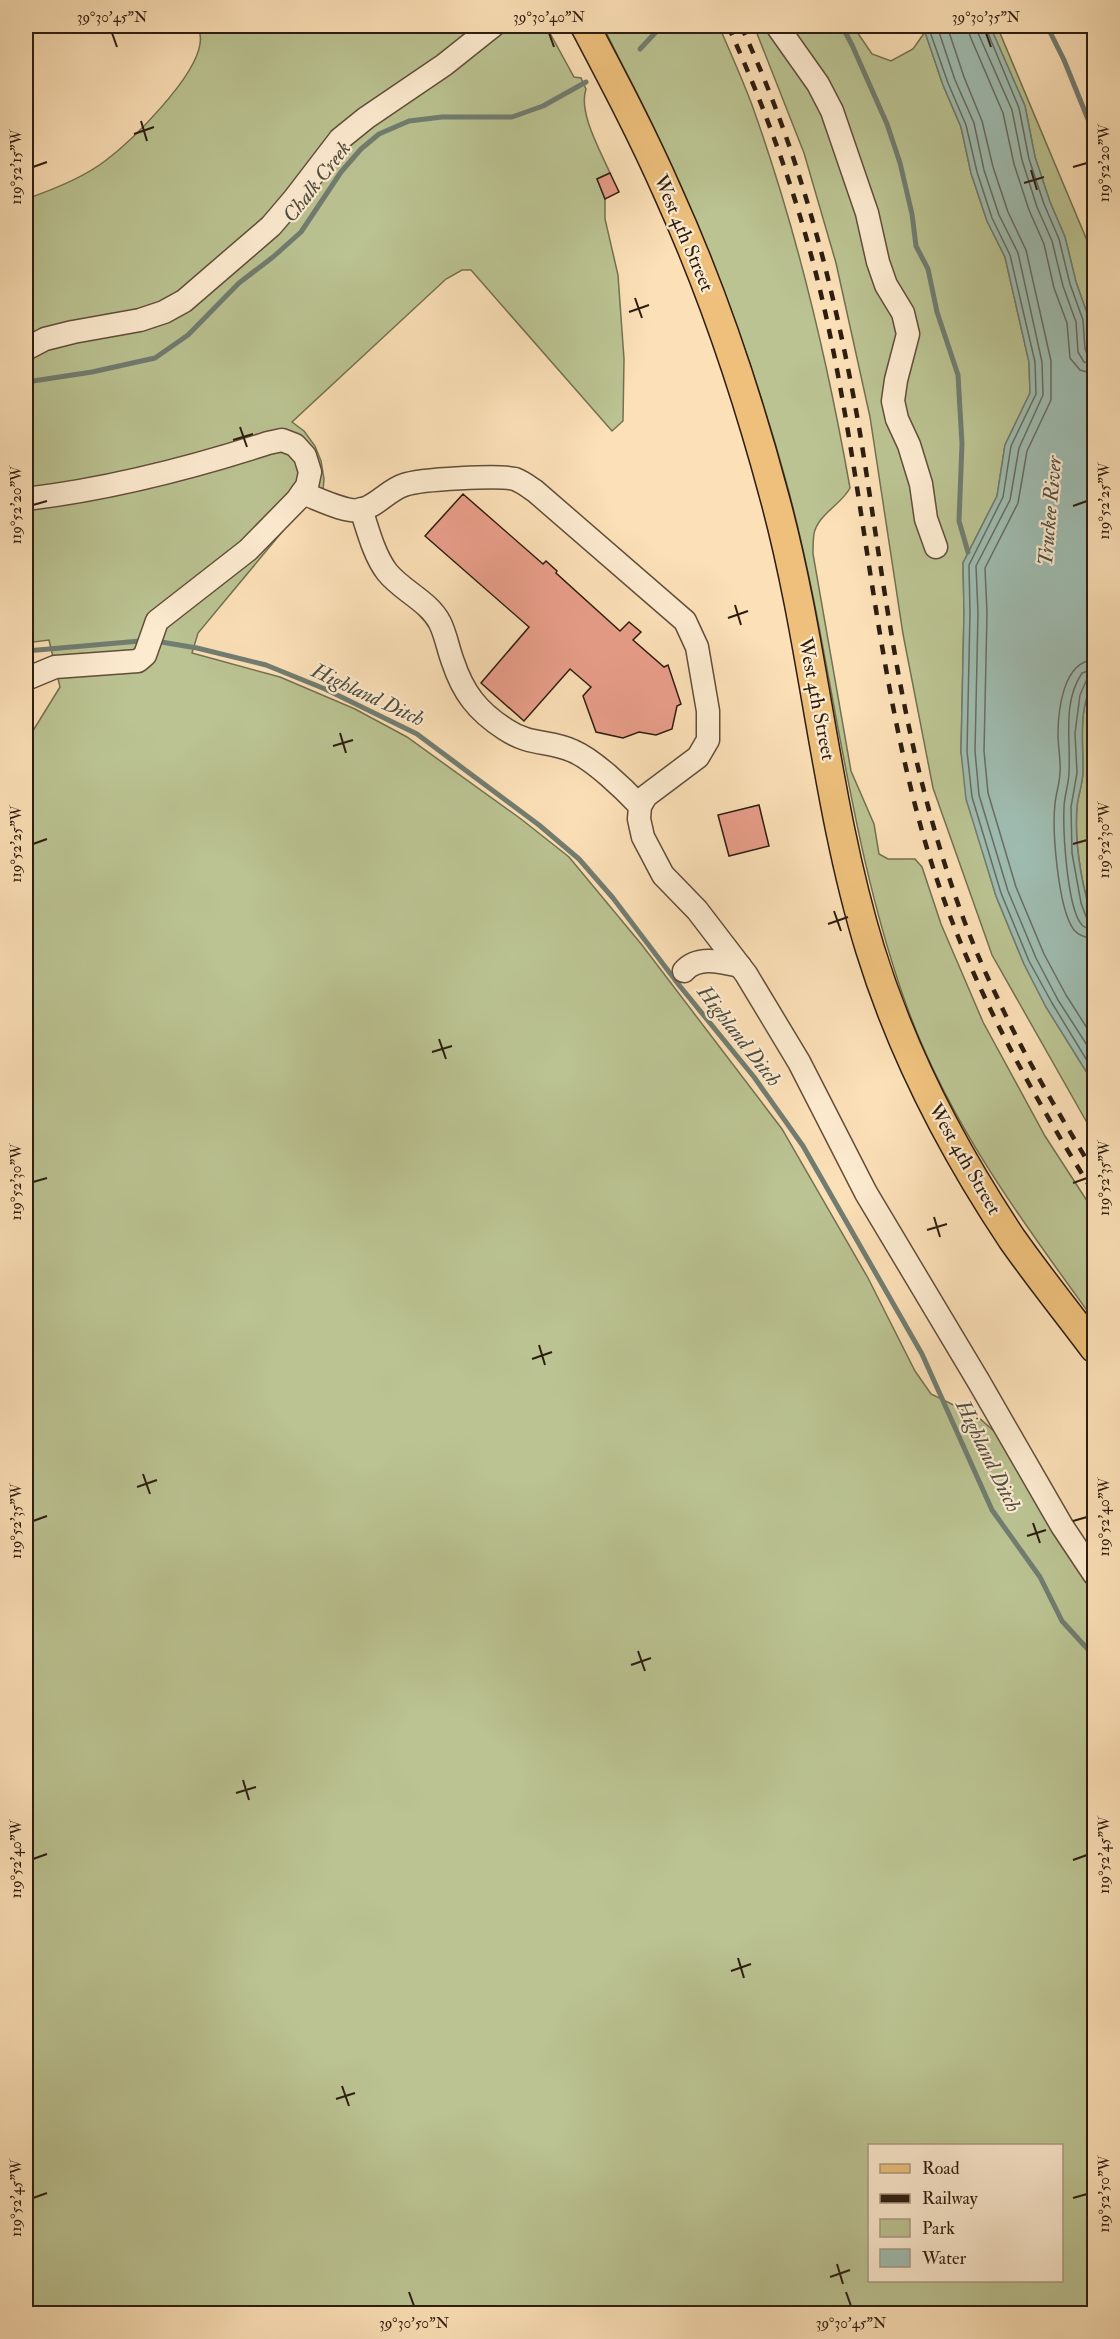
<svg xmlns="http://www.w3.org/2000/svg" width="1120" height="2339" font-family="'IM FELL Double Pica',serif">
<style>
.green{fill:#bbc392;stroke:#747051;stroke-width:1.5;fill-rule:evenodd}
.water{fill:#9fbdb2;stroke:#717d71;stroke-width:1.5}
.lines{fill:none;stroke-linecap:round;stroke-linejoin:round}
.shore{stroke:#666d61;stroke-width:1.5}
.stream{stroke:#717d71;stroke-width:5}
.building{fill:#e99e8a;stroke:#2d1d10;stroke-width:1.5}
.minor-casing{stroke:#614e3a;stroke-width:25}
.major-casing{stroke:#2d1d10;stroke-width:31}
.minor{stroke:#fdebd0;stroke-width:22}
.major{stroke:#eec07c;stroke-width:28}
.rail{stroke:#2d1d10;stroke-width:4.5;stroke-dasharray:10 10;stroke-linecap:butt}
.ticks{fill:none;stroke:#2d1d10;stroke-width:2}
.labels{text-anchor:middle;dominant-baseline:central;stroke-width:4.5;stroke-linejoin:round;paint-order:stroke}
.street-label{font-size:20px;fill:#2d1d10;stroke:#fdebd0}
.water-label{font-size:21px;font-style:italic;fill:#4f4d41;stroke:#fdebd0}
.neatline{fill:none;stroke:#2d1d10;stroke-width:2}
.ticks-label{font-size:15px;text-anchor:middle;fill:#2d1d10}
</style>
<rect width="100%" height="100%" fill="#fce0b7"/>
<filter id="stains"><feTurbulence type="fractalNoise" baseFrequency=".00333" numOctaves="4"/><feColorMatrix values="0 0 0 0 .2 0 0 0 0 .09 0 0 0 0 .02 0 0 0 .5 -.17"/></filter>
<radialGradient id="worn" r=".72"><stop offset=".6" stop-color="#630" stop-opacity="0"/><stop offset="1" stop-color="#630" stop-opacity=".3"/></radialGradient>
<!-- green -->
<g class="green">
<path d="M198,26H546L574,77L581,78L586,89C578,112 600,150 610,173L597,179L605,199V219L618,275L624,359L623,421L612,431L471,270H462L446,279L292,422L304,431L315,446L321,461L324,479L323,491L310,506L302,508L198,633L192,653L280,677L355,709L407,737L521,819L569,857L642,945L782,1129L868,1278L915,1371L931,1394L978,1417L996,1433L1083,1576L1094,1589V2313H26V742L60,687L49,640L26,643V199C52,190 83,178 105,161C133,140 195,78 200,44C201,38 200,31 198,26ZM870,2146H1062V2280H870Z"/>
<path d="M603,26H719C730,52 742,78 752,105C797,230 827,358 850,488C842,504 817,515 814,534C813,540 813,547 813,554L851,771L874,824L879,854L888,859H915L922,867L941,924L983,1022L1045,1136L1093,1210L1090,1248L1094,1270V1320C1024,1224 952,1127 910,1015C846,843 834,657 786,481C753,362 709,244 656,132C639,96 620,61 603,26Z"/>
<polygon points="754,26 853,26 872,54 891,61 913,49 925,32 943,85 961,127 971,173 987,221 1005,257 1029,362 1030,393 1005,445 997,496 963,563 964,613 961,752 977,832 996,896 1024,964 1046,1007 1094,1084 1094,1135 992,955 933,788 903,634 870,417 836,263 804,153"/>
<polygon points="990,26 997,26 1094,257 1094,358 1091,348 1089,319 1076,282 1065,237 1050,202 1035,157 1025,106"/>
<path d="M1094,677V924C1082,886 1074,847 1077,807C1078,795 1083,783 1083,771C1083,733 1078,713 1094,677Z"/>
</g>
<!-- water -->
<path class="water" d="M921,26H990L1025,106L1035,157L1050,202L1065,237L1076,282L1089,319L1091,348L1094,358V677C1078,713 1083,733 1083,771C1083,783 1078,795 1077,807C1074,847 1082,887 1094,924V1084L1046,1007L1024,964L996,896L966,799L961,752L964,613L963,563L997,496L1005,445L1030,393L1029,362L1005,257L987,221L971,173L961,127L943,85L925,32Z"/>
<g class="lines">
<!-- shore -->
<g class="shore">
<polyline points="928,26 948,83 966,125 977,172 992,218 1010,255 1035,362 1036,394 1011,446 1003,497 969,565 970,613 967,751 972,797 1001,893 1029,961 1052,1003 1094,1072"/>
<polyline points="937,26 955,80 974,123 984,170 999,215 1018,253 1042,362 1043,395 1019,448 1010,500 976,566 978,613 975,751 979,795 1008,891 1036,958 1058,1000 1094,1056"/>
<polyline points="947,26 964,77 982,121 993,167 1008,212 1026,250 1051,361 1051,400 1027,451 1018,503 985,568 987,613 984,751 988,793 1016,887 1044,954 1066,995 1094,1039"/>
<polyline points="968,26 970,36 1003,113 1014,164 1029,210 1044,244 1054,288 1067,323 1070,358 1080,370 1094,374"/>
<polyline points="977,26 978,33 1012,110 1022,160 1037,207 1052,241 1063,286 1076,322 1078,352 1084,362 1094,365"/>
<polyline points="985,26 1019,108 1029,159 1044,204 1059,239 1070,284 1083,320 1085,349 1088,356 1094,357"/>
<path d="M1094,660C1063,661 1058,711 1058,735C1058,747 1061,760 1060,772C1060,782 1056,793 1055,804C1052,830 1058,909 1074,930C1079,936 1087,938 1094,939"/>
<path d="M1094,669L1082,673C1062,703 1071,739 1069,772C1069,784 1064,796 1064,808C1063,831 1067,909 1082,925C1086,929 1090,929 1094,930"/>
<polyline points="1094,676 1087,679 1080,695 1075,733 1077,773 1071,807 1072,853 1081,903 1087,919 1094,922"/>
</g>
<!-- stream -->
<g class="stream">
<polyline points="842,26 852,45 887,124 900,163 912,214 916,246 928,269 937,312 958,375 962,444 959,521 968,552"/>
<polyline points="1047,26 1064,60 1094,134"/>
<polyline points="640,49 656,32 658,26"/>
<polyline points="33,381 92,372 155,358 188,335 239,283 273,257 301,232 341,172 361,149 379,134 409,121 442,117 512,117 543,106 586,82"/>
<polyline points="161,642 197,648 266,665 325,689 417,734 539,825 579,859 613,898 679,985 754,1077 803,1146 922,1354 992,1510 1040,1577 1062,1621 1094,1656"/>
<polyline points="26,651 140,641"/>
</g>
</g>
<!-- building -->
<g class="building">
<polygon points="610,173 619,192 605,199 597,179"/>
<polygon points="463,494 543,564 546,561 557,571 556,573 620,631 629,622 641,632 633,640 664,667 668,665 681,704 677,706 672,729 656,735 639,732 623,738 596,732 583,696 591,687 570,669 524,721 481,683 529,627 425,536"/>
<polygon points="759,805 769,846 729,856 718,815"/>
</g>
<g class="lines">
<defs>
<g id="minor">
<polyline points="777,26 818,84 832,111 867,213 878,262 886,285 903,313 908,334 896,380 893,401 897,419 909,445 921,484 926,519 936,547"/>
<polyline points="26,349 45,339 73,332 140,320 164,312 184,301 271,226 294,199 340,139 366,118 444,65 493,26"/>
<path d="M302,493C317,498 345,513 360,510C376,507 388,490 404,485C420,479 500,475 515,479C523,482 529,487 535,491L685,621L697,647L708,711V740L698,757L646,796L640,806L639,819L643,837L663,875L697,910L746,974L799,1062L866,1193L979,1382L1062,1526L1094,1574"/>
<path d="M26,499C109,489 188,469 268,443L282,440L295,445L305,456L310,472L307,486L297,500L248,550L157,621L145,655L138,661L55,667L26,679"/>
<path d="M361,509C368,530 374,555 387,572C402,591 429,601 440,623C446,635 448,649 453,662C463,692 477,711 505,729C530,746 549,740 573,751C594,760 624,789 640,806"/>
<path d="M684,971C698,955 722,962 740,966"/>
</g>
<path id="major" d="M585,26C614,81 643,136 668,193C713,292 747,394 775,499C815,647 825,802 870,949C902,1053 952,1149 1012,1239C1038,1276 1067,1312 1094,1348"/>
</defs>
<!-- minor casing -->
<use href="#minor" class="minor-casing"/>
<!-- major casing -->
<use href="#major" class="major-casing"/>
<!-- minor -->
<use href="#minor" class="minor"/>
<!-- major -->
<use href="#major" class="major"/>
<!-- rail -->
<g class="rail">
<path d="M728,26C769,116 802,210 824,307C863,480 874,659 922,831C958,961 1023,1080 1094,1193"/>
<path d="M741,26C800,152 835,290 859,427C879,548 893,672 924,791C942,861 965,932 997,997C1025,1058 1060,1115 1094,1172"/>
</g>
</g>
<!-- ticks -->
<path class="ticks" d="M112,33L117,47M549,33L554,47M986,33L991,47M141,121L147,141M134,134L154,127M33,167L47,162M1073,167L1087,163M1031,170L1037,190M1024,183L1044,177M635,298L642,318M629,312L649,305M240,427L247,447M233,440L253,434M33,505L47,501M1073,506L1087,501M735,605L741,625M728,618L748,611M340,733L346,753M333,746L353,740M33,844L47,839M1073,844L1087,840M834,911L841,931M828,924L848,917M439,1039L446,1059M432,1052L452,1046M33,1182L47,1178M1073,1183L1087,1178M934,1217L940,1237M927,1230L947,1224M539,1345L545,1365M532,1359L552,1352M143,1474L150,1494M137,1487L157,1480M33,1521L47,1516M1073,1521L1087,1517M1033,1523L1040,1543M1027,1536L1046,1530M638,1651L645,1671M631,1665L651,1658M243,1780L249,1800M236,1793L256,1787M33,1859L47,1854M1073,1860L1087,1855M738,1958L744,1978M731,1971L751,1964M342,2086L349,2106M336,2099L355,2093M33,2198L47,2193M1073,2198L1087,2194M837,2264L843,2284M830,2277L850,2270M409,2292L414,2306M846,2292L851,2306"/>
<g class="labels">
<!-- street labels -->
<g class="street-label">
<text transform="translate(684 233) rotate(67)">West 4th Street</text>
<text transform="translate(817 699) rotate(79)">West 4th Street</text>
<text transform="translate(965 1159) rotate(60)">West 4th Street</text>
</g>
<!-- water labels -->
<g class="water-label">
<text transform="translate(317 182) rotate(-52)">Chalk Creek</text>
<text transform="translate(1050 511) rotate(-85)">Truckee River</text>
<text transform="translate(368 695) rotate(25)">Highland Ditch</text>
<text transform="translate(739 1036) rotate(52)">Highland Ditch</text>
<text transform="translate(988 1456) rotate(64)">Highland Ditch</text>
</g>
</g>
<!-- margin -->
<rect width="1120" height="2339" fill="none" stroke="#fce0b7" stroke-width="66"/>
<!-- legend -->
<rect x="868" y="2144" width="195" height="138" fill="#fdebd0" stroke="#aa9983" stroke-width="1.5"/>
<rect x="880" y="2164" width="30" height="9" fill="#eec07c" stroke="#aa9983" stroke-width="1.5"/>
<text x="922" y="2174" font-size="18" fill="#2d1d10">Road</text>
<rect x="880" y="2194" width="30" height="9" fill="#2d1d10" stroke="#aa9983" stroke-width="1.5"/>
<text x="922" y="2204" font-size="18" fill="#2d1d10">Railway</text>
<rect x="880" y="2219" width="30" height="18" fill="#bbc392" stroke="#aa9983" stroke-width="1.5"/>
<text x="922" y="2234" font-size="18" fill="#2d1d10">Park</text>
<rect x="880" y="2249" width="30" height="18" fill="#9fbdb2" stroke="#aa9983" stroke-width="1.5"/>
<text x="922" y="2264" font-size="18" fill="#2d1d10">Water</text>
<rect x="33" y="33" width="1054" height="2273" class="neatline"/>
<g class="ticks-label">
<text x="112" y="22">39°30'45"N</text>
<text x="549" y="22">39°30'40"N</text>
<text x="986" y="22">39°30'35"N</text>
<text transform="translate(1104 163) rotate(-90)" y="5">119°52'20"W</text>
<text transform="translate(16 167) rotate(-90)" y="5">119°52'15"W</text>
<text transform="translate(1104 501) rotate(-90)" y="5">119°52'25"W</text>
<text transform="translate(16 505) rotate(-90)" y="5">119°52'20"W</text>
<text transform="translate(1104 840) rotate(-90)" y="5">119°52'30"W</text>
<text transform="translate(16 844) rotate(-90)" y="5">119°52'25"W</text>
<text transform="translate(1104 1178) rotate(-90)" y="5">119°52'35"W</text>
<text transform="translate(16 1182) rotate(-90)" y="5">119°52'30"W</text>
<text transform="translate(1104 1517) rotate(-90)" y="5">119°52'40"W</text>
<text transform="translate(16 1521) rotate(-90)" y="5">119°52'35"W</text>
<text transform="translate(1104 1855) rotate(-90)" y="5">119°52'45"W</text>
<text transform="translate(16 1859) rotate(-90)" y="5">119°52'40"W</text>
<text transform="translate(1104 2194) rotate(-90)" y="5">119°52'50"W</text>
<text transform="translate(16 2198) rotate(-90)" y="5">119°52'45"W</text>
<text x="414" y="2328">39°30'50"N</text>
<text x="851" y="2328">39°30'45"N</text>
</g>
<rect width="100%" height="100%" filter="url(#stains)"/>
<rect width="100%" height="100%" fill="url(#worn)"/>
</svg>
